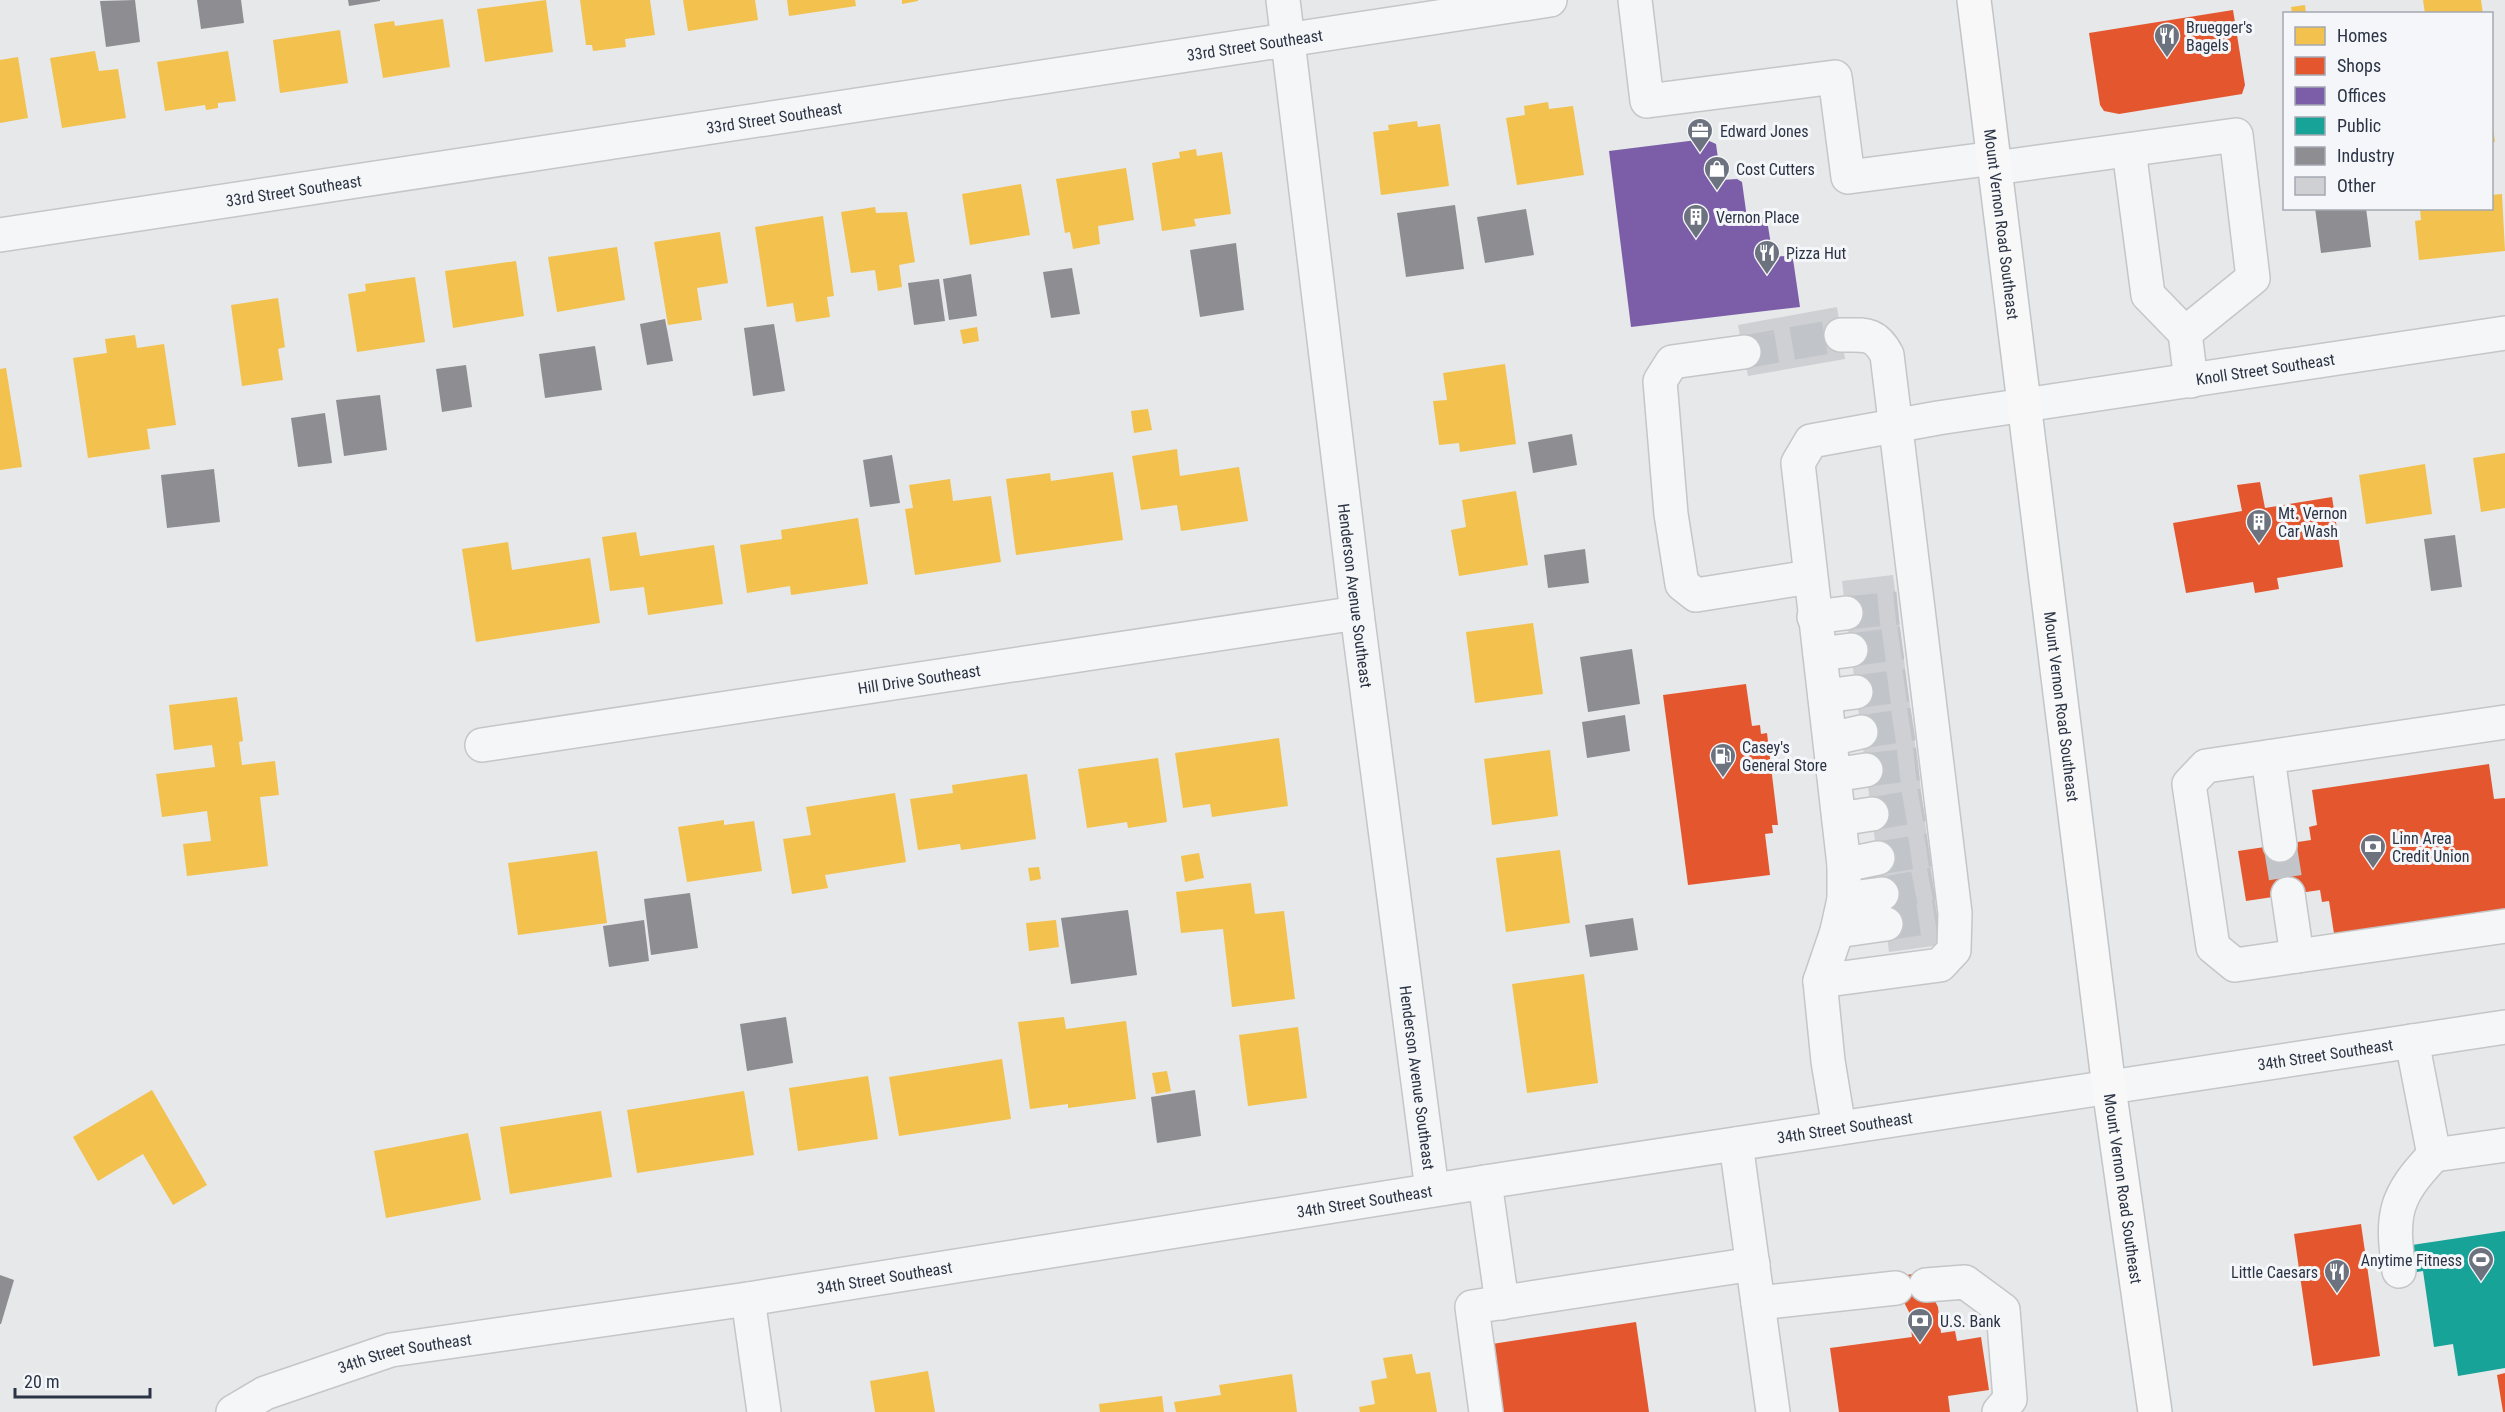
<svg xmlns="http://www.w3.org/2000/svg" width="2505" height="1412" font-family="'Roboto Condensed',sans-serif">
<style>
.homes{fill:#f2c14e}
.shops{fill:#e4572e}
.offices{fill:#7b5ea7}
.public{fill:#17a398}
.industry{fill:#8d8d92}
.building{fill:#ced0d3}
.lines{fill:none;stroke-linecap:round;stroke-linejoin:round}
.minor-tunnel{stroke:#c1c4c9;stroke-width:33;stroke-dasharray:33 16;stroke-linecap:butt}
.minor-casing{stroke:#c4c6c8;stroke-width:36}
.major-casing{stroke:#c2c5c8;stroke-width:36}
.minor{stroke:#f5f6f7;stroke-width:33}
.major{stroke:#f8f8f8;stroke-width:33}
.labels{text-anchor:middle;dominant-baseline:central;stroke-width:6;stroke-linejoin:round;paint-order:stroke}
.poi-label{font-size:16px;fill:#2b3445;stroke:#f4f6f9;text-anchor:start}
.street-label{font-size:16px;fill:#2b3445;stroke:#f4f6f9}
</style>
<rect width="100%" height="100%" fill="#e6e8ea"/>
<!-- homes -->
<g class="homes">
<polygon points="546,0 553,52 485,62 477,9"/>
<polygon points="580,0 650,0 655,35 625,39 626,47 593,51 592,45 586,45"/>
<polygon points="683,0 755,0 758,20 688,31"/>
<polygon points="787,0 855,0 856,6 789,16"/>
<polygon points="902,0 918,0 918,1 902,4"/>
<polygon points="2423,0 2481,0 2483,14 2425,14"/>
<polygon points="2305,5 2306,14 2292,14 2291,7"/>
<polygon points="443,19 450,67 383,78 374,24 394,21 395,26"/>
<polygon points="340,30 348,83 280,93 273,40"/>
<polygon points="95,51 99,71 118,69 126,118 62,128 50,58"/>
<polygon points="228,51 236,101 218,103 218,108 206,110 205,105 165,111 157,62"/>
<polygon points="18,57 28,118 0,123 0,60"/>
<polygon points="1548,102 1549,109 1573,106 1584,175 1517,185 1506,118 1525,115 1524,106"/>
<polygon points="1417,121 1418,127 1440,124 1449,186 1381,195 1373,132 1389,130 1388,125"/>
<polygon points="2492,122 2495,142 2492,142"/>
<polygon points="1196,149 1197,156 1222,152 1231,214 1194,219 1196,226 1162,231 1152,163 1180,158 1179,152"/>
<polygon points="1126,168 1134,220 1098,226 1100,244 1073,249 1070,232 1065,233 1056,179"/>
<polygon points="1021,184 1030,235 970,245 962,194"/>
<polygon points="2502,194 2505,251 2419,260 2415,221 2421,220 2420,208 2492,208 2492,195"/>
<polygon points="875,207 876,213 907,212 915,262 899,265 902,287 878,291 875,270 851,273 841,212"/>
<polygon points="823,216 834,296 827,297 830,317 796,322 793,303 767,307 755,227"/>
<polygon points="720,232 728,283 697,288 702,320 668,325 654,242"/>
<polygon points="617,247 625,300 557,312 548,257"/>
<polygon points="516,261 524,316 453,328 445,271"/>
<polygon points="415,277 425,342 357,352 348,294 366,291 365,284"/>
<polygon points="278,298 285,347 278,349 283,380 242,386 231,305"/>
<polygon points="977,327 979,341 963,344 960,330"/>
<polygon points="135,335 137,348 164,344 176,425 147,429 150,449 88,458 73,358 107,353 105,339"/>
<polygon points="1505,364 1516,444 1460,452 1459,443 1439,445 1433,401 1447,400 1443,373"/>
<polygon points="6,368 22,467 0,470 0,369"/>
<polygon points="1148,409 1152,430 1134,433 1131,411"/>
<polygon points="1177,449 1180,476 1239,467 1248,521 1181,531 1177,505 1141,510 1132,456"/>
<polygon points="2505,453 2505,508 2481,512 2473,458"/>
<polygon points="2425,464 2432,514 2366,524 2359,475"/>
<polygon points="1113,472 1123,540 1016,555 1006,479 1050,473 1051,481"/>
<polygon points="950,479 953,501 991,496 1001,562 915,575 905,509 913,508 909,485"/>
<polygon points="1516,491 1528,565 1459,576 1451,530 1466,527 1462,500"/>
<polygon points="858,518 868,584 791,595 790,586 747,593 740,545 782,539 781,530"/>
<polygon points="636,532 640,556 714,545 723,604 648,615 644,587 610,591 602,537"/>
<polygon points="508,542 512,570 590,558 600,623 476,642 462,549"/>
<polygon points="1533,623 1543,694 1475,703 1466,632"/>
<polygon points="237,697 243,741 239,742 242,765 275,761 279,795 260,797 268,866 187,876 183,844 211,841 207,811 162,817 156,774 215,767 212,745 174,750 169,705"/>
<polygon points="1279,738 1288,806 1212,817 1210,804 1183,808 1175,753"/>
<polygon points="1550,750 1558,816 1492,825 1484,759"/>
<polygon points="1158,758 1167,822 1128,828 1127,822 1087,828 1078,769"/>
<polygon points="1027,774 1036,839 961,850 960,844 918,850 910,799 953,793 952,785"/>
<polygon points="895,793 906,862 825,875 828,888 792,894 783,839 811,835 806,807"/>
<polygon points="724,820 724,825 754,821 762,871 687,882 678,827"/>
<polygon points="1560,850 1570,923 1506,932 1496,858"/>
<polygon points="597,851 607,923 518,935 508,863"/>
<polygon points="1199,853 1204,878 1185,882 1181,856"/>
<polygon points="1039,867 1041,879 1030,881 1028,868"/>
<polygon points="1251,883 1255,914 1284,911 1295,999 1232,1007 1223,929 1181,933 1176,892"/>
<polygon points="1056,920 1059,947 1029,951 1026,923"/>
<polygon points="1584,974 1598,1083 1527,1093 1512,984"/>
<polygon points="1064,1017 1066,1029 1126,1021 1136,1099 1068,1108 1068,1104 1030,1109 1018,1022"/>
<polygon points="1298,1027 1307,1098 1248,1106 1239,1035"/>
<polygon points="1002,1059 1011,1119 899,1136 889,1077"/>
<polygon points="1167,1071 1171,1091 1156,1094 1152,1073"/>
<polygon points="868,1076 878,1139 798,1151 789,1088"/>
<polygon points="152,1090 207,1185 173,1205 143,1154 98,1181 73,1137"/>
<polygon points="744,1091 754,1155 637,1173 627,1110"/>
<polygon points="601,1111 612,1177 510,1194 500,1127"/>
<polygon points="468,1133 481,1200 386,1218 374,1151"/>
<polygon points="1412,1354 1416,1374 1430,1372 1437,1412 1360,1412 1359,1407 1375,1404 1371,1381 1387,1378 1383,1358"/>
<polygon points="928,1371 935,1412 875,1412 870,1381"/>
<polygon points="1292,1374 1297,1412 1176,1412 1174,1402 1221,1395 1219,1385"/>
<polygon points="1162,1396 1164,1412 1100,1412 1099,1404"/>
</g>
<!-- shops -->
<g class="shops">
<polygon points="2233,10 2245,85 2242,94 2119,114 2104,111 2100,105 2089,33"/>
<polygon points="2260,482 2265,508 2332,497 2343,567 2277,578 2279,589 2255,593 2253,582 2186,593 2173,523 2242,511 2237,485"/>
<polygon points="1746,684 1752,726 1760,725 1761,734 1767,733 1778,825 1772,825 1773,833 1765,834 1770,875 1688,885 1663,695"/>
<polygon points="2489,764 2494,799 2505,798 2505,914 2335,940 2329,901 2322,902 2320,890 2246,901 2238,851 2311,840 2309,827 2317,825 2312,790"/>
<polygon points="2361,1224 2380,1356 2313,1366 2294,1234"/>
<polygon points="1921,1273 1938,1307 1941,1333 1955,1331 1957,1341 1981,1337 1989,1390 1948,1396 1950,1412 1839,1412 1830,1348 1912,1337 1909,1312 1891,1277"/>
<polygon points="1636,1322 1649,1412 1502,1412 1492,1344"/>
<polygon points="2505,1373 2505,1412 2503,1412 2497,1375"/>
</g>
<!-- offices -->
<polygon class="offices" points="1705,139 1716,144 1721,180 1737,179 1742,182 1747,218 1764,217 1767,220 1773,257 1786,256 1793,259 1800,307 1631,327 1609,151"/>
<!-- public -->
<polygon class="public" points="2505,1231 2505,1368 2458,1376 2453,1344 2434,1347 2423,1271 2417,1272 2412,1245"/>
<!-- industry -->
<g class="industry">
<polygon points="135,0 140,42 106,47 100,1"/>
<polygon points="197,0 241,0 244,23 201,29"/>
<polygon points="348,0 380,0 380,1 349,6"/>
<polygon points="1455,205 1464,269 1406,277 1397,213"/>
<polygon points="2315,208 2366,208 2371,247 2321,253"/>
<polygon points="1526,209 1534,255 1485,263 1477,217"/>
<polygon points="1236,243 1244,310 1200,317 1190,250"/>
<polygon points="1072,268 1080,314 1051,318 1043,272"/>
<polygon points="971,274 977,316 949,320 943,279"/>
<polygon points="939,279 945,321 914,325 908,283"/>
<polygon points="665,319 673,361 647,365 640,324"/>
<polygon points="774,324 785,391 753,396 744,328"/>
<polygon points="595,346 602,390 545,398 539,354"/>
<polygon points="466,365 472,407 442,412 436,369"/>
<polygon points="380,395 387,450 344,456 336,400"/>
<polygon points="325,413 332,463 298,467 291,418"/>
<polygon points="1572,434 1577,465 1533,473 1528,442"/>
<polygon points="892,455 900,503 870,507 863,460"/>
<polygon points="214,469 220,522 167,528 161,475"/>
<polygon points="2455,535 2462,587 2431,591 2424,539"/>
<polygon points="1585,549 1589,583 1548,588 1544,555"/>
<polygon points="1632,649 1640,704 1588,712 1580,657"/>
<polygon points="1625,715 1630,751 1587,758 1582,722"/>
<polygon points="690,893 698,948 651,955 644,899"/>
<polygon points="1128,910 1137,975 1071,984 1061,918"/>
<polygon points="1633,918 1638,950 1590,957 1585,925"/>
<polygon points="644,920 649,961 609,967 603,926"/>
<polygon points="786,1017 793,1063 747,1071 740,1024"/>
<polygon points="1195,1090 1201,1136 1157,1143 1151,1097"/>
<polygon points="0,1275 14,1280 1,1324 0,1324"/>
</g>
<!-- building -->
<g class="building">
<polygon points="1837,307 1845,359 1748,376 1738,325"/>
<polygon points="1893,575 1941,945 1889,952 1842,581"/>
</g>
<g class="lines">
<!-- minor-tunnel -->
<g class="minor-tunnel">
<polyline points="1744,352 1841,335"/>
<polyline points="1846,613 1898,608"/>
<polyline points="1851,650 1902,643"/>
<polyline points="1856,692 1907,685"/>
<polyline points="1861,732 1913,724"/>
<polyline points="1866,770 1918,764"/>
<polyline points="1872,814 1923,805"/>
<polyline points="2280,845 2288,894"/>
<polyline points="1878,858 1929,850"/>
<polyline points="1882,894 1933,884"/>
<polyline points="1886,924 1937,916"/>
</g>
<defs>
<g id="minor">
<path id="s1" d="M1283,0L1357,613L1432,1190"/>
<polyline points="1635,0 1647,101 1835,77 1848,177 1995,158"/>
<polyline points="2129,150 2148,295 2185,333 2191,381"/>
<polyline points="1995,168 2236,135 2253,278 2185,333"/>
<path id="s2" d="M0,235L1550,0"/>
<polyline points="1744,352 1672,362 1660,381 1671,514 1682,584 1696,595 1810,577"/>
<polyline points="1814,617 1846,613"/>
<polyline points="1820,654 1851,650"/>
<polyline points="1825,696 1856,692"/>
<polyline points="2505,722 2206,766 2189,784 2213,947 2235,965 2505,926"/>
<polyline points="1830,739 1861,732"/>
<path id="s3" d="M482,745L1357,613"/>
<polyline points="2268,757 2280,845"/>
<polyline points="1834,775 1866,770"/>
<polyline points="1839,819 1872,814"/>
<polyline points="1844,865 1878,858"/>
<polyline points="2288,894 2297,956"/>
<polyline points="1844,899 1882,894"/>
<polyline points="1837,931 1886,924"/>
<path d="M1820,981L1940,965L1954,950L1955,913L1887,355C1875,332 1865,335 1841,335"/>
<polyline points="2412,1041 2434,1155 2505,1145"/>
<path id="s4" d="M1839,1128L1828,1061L1820,981L1837,931L1844,899V865L1798,463L1811,441L1938,418L2505,333"/>
<polyline points="1736,1144 1773,1412"/>
<polyline points="1485,1182 1502,1303"/>
<path d="M2399,1271C2391,1214 2394,1197 2434,1155"/>
<polyline points="1926,1285 1965,1282 2003,1310 2010,1399 1999,1412"/>
<polyline points="748,1299 764,1412"/>
<polyline points="1758,1303 1896,1288"/>
<path id="s5" d="M233,1412L265,1393L391,1350L748,1299L1485,1182L2505,1027"/>
<polyline points="1486,1412 1472,1307 1753,1264"/>
</g>
<g id="major">
<path id="s6" d="M1974,0L2109,1088L2155,1412"/>
</g>
</defs>
<!-- minor casing -->
<use href="#minor" class="minor-casing"/>
<!-- major casing -->
<use href="#major" class="major-casing"/>
<!-- minor -->
<use href="#minor" class="minor"/>
<!-- major -->
<use href="#major" class="major"/>
</g>
<!-- icons -->
<defs>
<symbol id="restaurant-pin" viewBox="-11 -11 22 30"><path d="M0 17L-7.5 6A9.5 9.5 0 1 1 7.5 6Z" fill="#6c737f" stroke="#f4f6f9"/><path d="M-5-6h1v4h1v-4h1v4h1v-4h1v5L-1.5 .5V6h-2V.5L-5-1ZM5-6V6H3V1.5H1.5Q1.5-4 5-6Z" fill="#fff"/></symbol>
<symbol id="office-pin" viewBox="-11 -11 22 30"><path d="M0 17L-7.5 6A9.5 9.5 0 1 1 7.5 6Z" fill="#6c737f" stroke="#f4f6f9"/><path d="M-6-3h4V-5.5h4V-3h4V5H-6ZM-1-4.5V-3h2v-1.5ZM-6 0V1H6V0Z" fill="#fff"/></symbol>
<symbol id="shop-pin" viewBox="-11 -11 22 30"><path d="M0 17L-7.5 6A9.5 9.5 0 1 1 7.5 6Z" fill="#6c737f" stroke="#f4f6f9"/><path d="M-5-2.5h2.3a2.7 3.5 0 0 1 5.4 0H5L5.5 6h-11ZM-1.5-2.5h3a1.5 2.3 0 0 0-3 0Z" fill="#fff"/></symbol>
<symbol id="building-pin" viewBox="-11 -11 22 30"><path d="M0 17L-7.5 6A9.5 9.5 0 1 1 7.5 6Z" fill="#6c737f" stroke="#f4f6f9"/><path d="M-4-6H4V6H1V3H-1V6H-4ZM-2.5-4.3h1.7v1.8h-1.7ZM.8-4.3h1.7v1.8H.8ZM-2.5-1h1.7V.8h-1.7ZM.8-1h1.7V.8H.8Z" fill="#fff"/></symbol>
<symbol id="fuel-pin" viewBox="-11 -11 22 30"><path d="M0 17L-7.5 6A9.5 9.5 0 1 1 7.5 6Z" fill="#6c737f" stroke="#f4f6f9"/><path d="M-5.5-6h7V0h2V4h1.3V-2.5L3-4.5l.8-.8L6-3V5H2.5V1h-1V6h-7ZM-4.2-4.7v3.2H.2V-4.7Z" fill="#fff"/></symbol>
<symbol id="bank-pin" viewBox="-11 -11 22 30"><path d="M0 17L-7.5 6A9.5 9.5 0 1 1 7.5 6Z" fill="#6c737f" stroke="#f4f6f9"/><path d="M-6-4H6V4H-6ZM0-2.3a2.3 2.3 0 1 0 0 4.6a2.3 2.3 0 1 0 0-4.6Z" fill="#fff"/></symbol>
<symbol id="stadium-pin" viewBox="-11 -11 22 30"><path d="M0 17L-7.5 6A9.5 9.5 0 1 1 7.5 6Z" fill="#6c737f" stroke="#f4f6f9"/><path d="M0-5a6.5 5 0 1 0 0 10a6.5 5 0 1 0 0-10ZM-3.5-1.8h7v3.6h-7Z" fill="#fff"/></symbol>
</defs>
<g fill-rule="evenodd">
<use href="#restaurant-pin" x="2152" y="21" width="30" height="40"/>
<use href="#office-pin" x="1685" y="116" width="30" height="40"/>
<use href="#shop-pin" x="1702" y="154" width="30" height="40"/>
<use href="#building-pin" x="1681" y="202" width="30" height="40"/>
<use href="#restaurant-pin" x="1752" y="238" width="30" height="40"/>
<use href="#building-pin" x="2244" y="507" width="30" height="40"/>
<use href="#fuel-pin" x="1708" y="741" width="30" height="40"/>
<use href="#bank-pin" x="2358" y="832" width="30" height="40"/>
<use href="#stadium-pin" x="2466" y="1245" width="30" height="40"/>
<use href="#restaurant-pin" x="2322" y="1257" width="30" height="40"/>
<use href="#bank-pin" x="1905" y="1306" width="30" height="40"/>
</g>
<g class="labels">
<!-- poi labels -->
<g class="poi-label">
<text x="2186" y="27">Bruegger's<tspan x="2186" dy="18">Bagels</tspan></text>
<text x="1720" y="131">Edward Jones</text>
<text x="1736" y="169">Cost Cutters</text>
<text x="1716" y="217">Vernon Place</text>
<text x="1786" y="253">Pizza Hut</text>
<text x="2278" y="513">Mt. Vernon<tspan x="2278" dy="18">Car Wash</tspan></text>
<text x="1742" y="747">Casey's<tspan x="1742" dy="18">General Store</tspan></text>
<text x="2392" y="838">Linn Area<tspan x="2392" dy="18">Credit Union</tspan></text>
<text x="2462" y="1260" text-anchor="end">Anytime Fitness</text>
<text x="2318" y="1272" text-anchor="end">Little Caesars</text>
<text x="1940" y="1321">U.S. Bank</text>
</g>
<!-- street labels -->
<g class="street-label">
<text stroke="none"><textPath href="#s2" startOffset="1269">33rd Street Southeast</textPath></text>
<text stroke="none"><textPath href="#s2" startOffset="783">33rd Street Southeast</textPath></text>
<text stroke="none"><textPath href="#s2" startOffset="297">33rd Street Southeast</textPath></text>
<text stroke="none"><textPath href="#s6" startOffset="226">Mount Vernon Road Southeast</textPath></text>
<text stroke="none"><textPath href="#s4" startOffset="1158">Knoll Street Southeast</textPath></text>
<text stroke="none"><textPath href="#s1" startOffset="600">Henderson Avenue Southeast</textPath></text>
<text stroke="none"><textPath href="#s3" startOffset="442">Hill Drive Southeast</textPath></text>
<text stroke="none"><textPath href="#s6" startOffset="712">Mount Vernon Road Southeast</textPath></text>
<text stroke="none"><textPath href="#s5" startOffset="2127">34th Street Southeast</textPath></text>
<text stroke="none"><textPath href="#s1" startOffset="1086">Henderson Avenue Southeast</textPath></text>
<text stroke="none"><textPath href="#s5" startOffset="1641">34th Street Southeast</textPath></text>
<text stroke="none"><textPath href="#s6" startOffset="1198">Mount Vernon Road Southeast</textPath></text>
<text stroke="none"><textPath href="#s5" startOffset="1155">34th Street Southeast</textPath></text>
<text stroke="none"><textPath href="#s5" startOffset="669">34th Street Southeast</textPath></text>
<text stroke="none"><textPath href="#s5" startOffset="183">34th Street Southeast</textPath></text>
</g>
</g>
<!-- legend -->
<rect x="2283" y="12" width="210" height="198" fill="#f4f6f9" stroke="#a4a8b1" stroke-width="1.5"/>
<rect x="2295" y="27" width="30" height="18" fill="#f2c14e" stroke="#a4a8b1" stroke-width="1.5"/>
<text x="2337" y="42" font-size="18" fill="#2b3445">Homes</text>
<rect x="2295" y="57" width="30" height="18" fill="#e4572e" stroke="#a4a8b1" stroke-width="1.5"/>
<text x="2337" y="72" font-size="18" fill="#2b3445">Shops</text>
<rect x="2295" y="87" width="30" height="18" fill="#7b5ea7" stroke="#a4a8b1" stroke-width="1.5"/>
<text x="2337" y="102" font-size="18" fill="#2b3445">Offices</text>
<rect x="2295" y="117" width="30" height="18" fill="#17a398" stroke="#a4a8b1" stroke-width="1.5"/>
<text x="2337" y="132" font-size="18" fill="#2b3445">Public</text>
<rect x="2295" y="147" width="30" height="18" fill="#8d8d92" stroke="#a4a8b1" stroke-width="1.5"/>
<text x="2337" y="162" font-size="18" fill="#2b3445">Industry</text>
<rect x="2295" y="177" width="30" height="18" fill="#ced0d3" stroke="#a4a8b1" stroke-width="1.5"/>
<text x="2337" y="192" font-size="18" fill="#2b3445">Other</text>
<!-- scale -->
<path d="M15 1388v9h135v-9" fill="none" stroke="#2b3445" stroke-width="3"/>
<text x="24" y="1388" font-size="18" fill="#2b3445" stroke="#f4f6f9" stroke-width="4.5" paint-order="stroke">20 m</text>
</svg>
